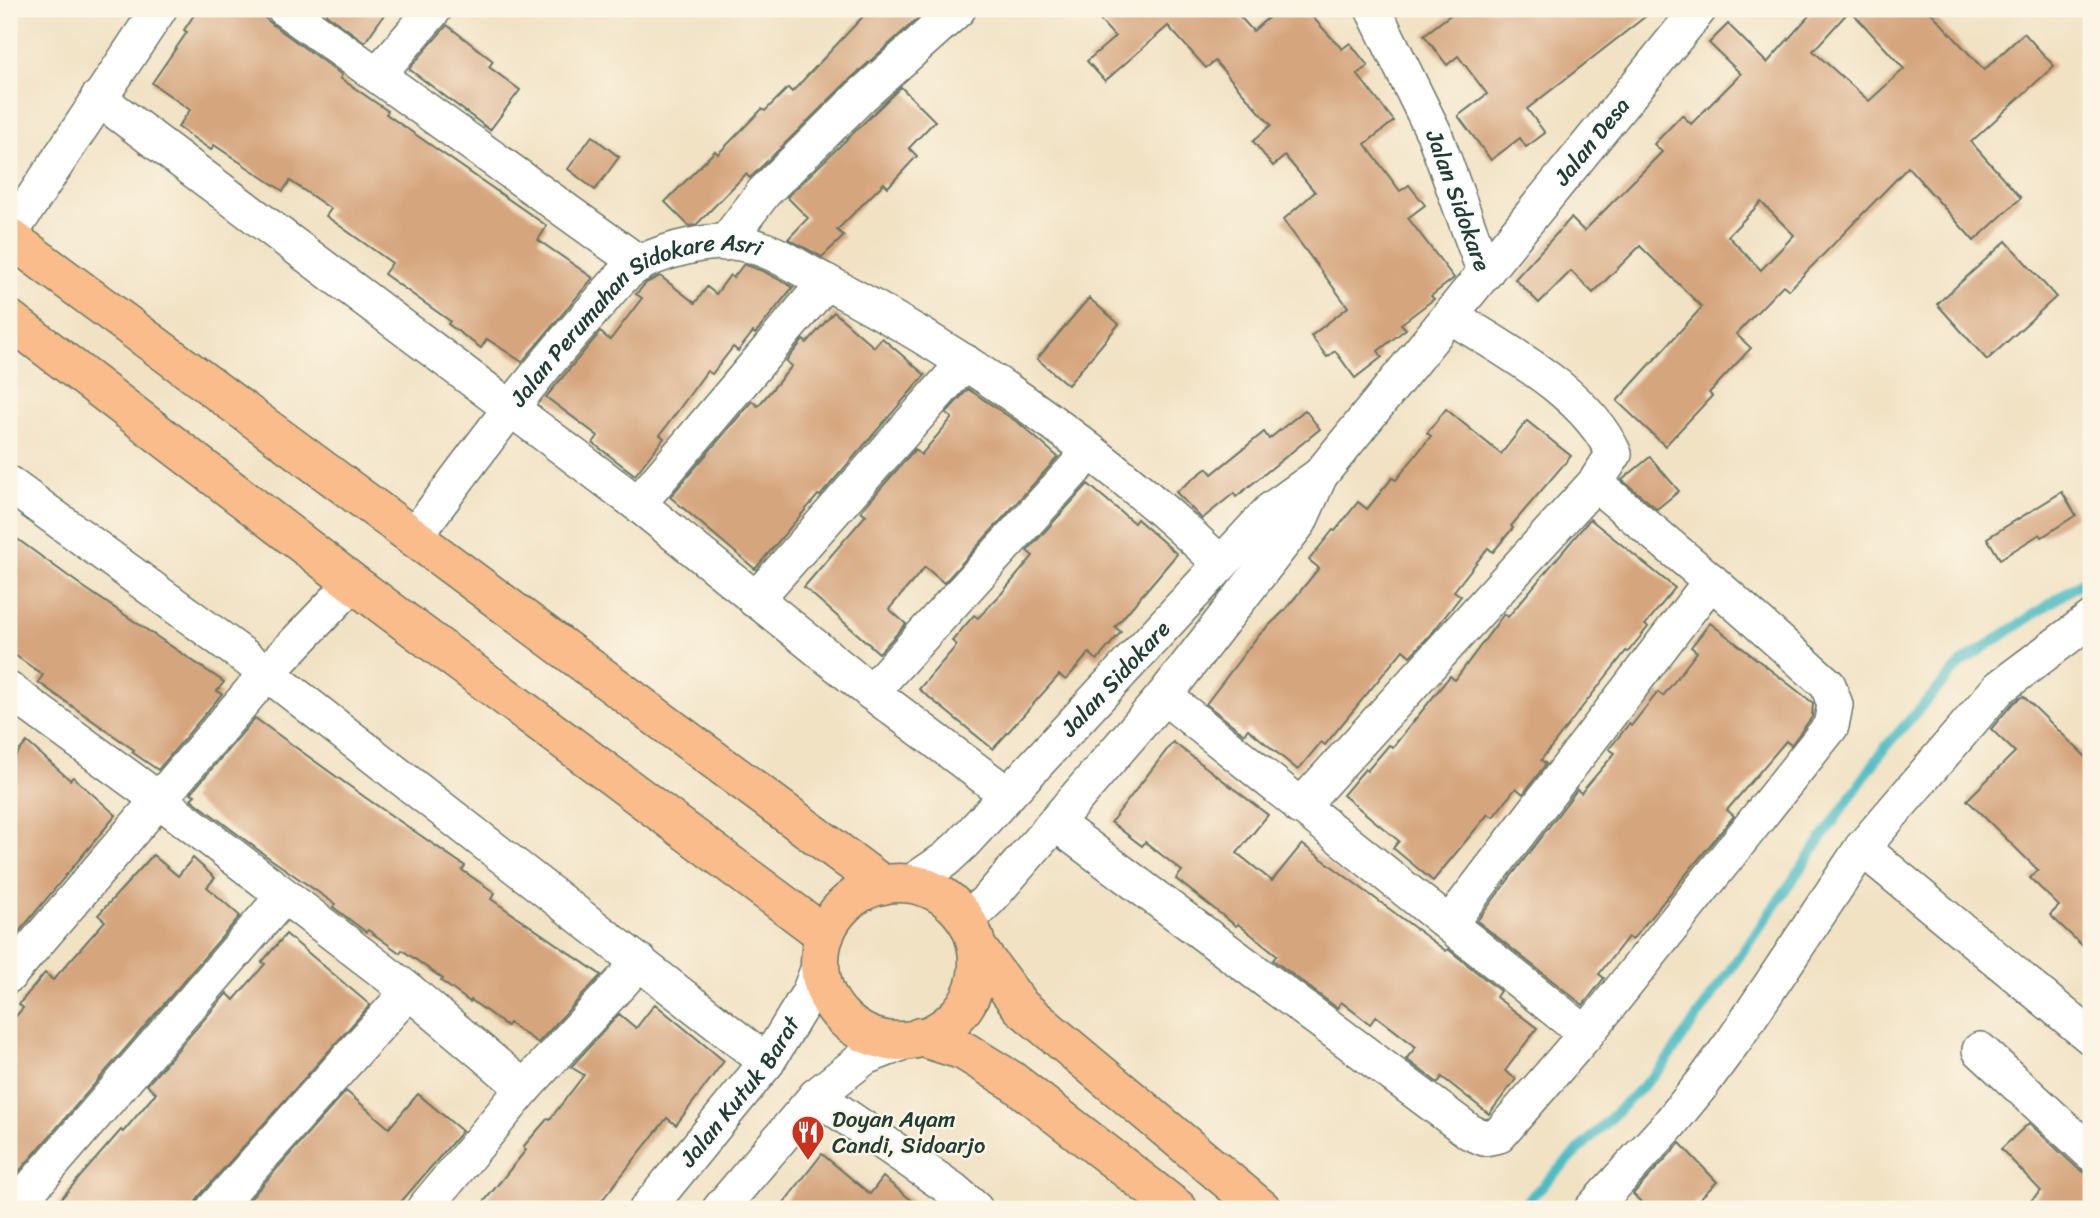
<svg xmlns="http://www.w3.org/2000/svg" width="2100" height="1218" font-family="Sriracha,sans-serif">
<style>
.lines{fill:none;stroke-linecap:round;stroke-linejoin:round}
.stream{stroke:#4dbcc4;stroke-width:10}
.building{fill:#d5a67e;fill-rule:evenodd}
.minor-casing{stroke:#687766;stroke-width:38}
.major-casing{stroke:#687766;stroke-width:41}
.minor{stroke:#fff;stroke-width:35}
.major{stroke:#f9bc8a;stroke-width:38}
.labels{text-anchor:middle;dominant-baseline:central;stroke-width:5;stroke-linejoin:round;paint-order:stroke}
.street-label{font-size:23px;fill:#1f3d34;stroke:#fcf5e5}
.poi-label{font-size:23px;fill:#1f3d34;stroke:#fcf5e5;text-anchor:start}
</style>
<rect width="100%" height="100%" fill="#fcf5e5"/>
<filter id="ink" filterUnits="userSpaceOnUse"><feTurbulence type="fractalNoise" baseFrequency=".0143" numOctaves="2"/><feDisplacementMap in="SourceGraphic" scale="14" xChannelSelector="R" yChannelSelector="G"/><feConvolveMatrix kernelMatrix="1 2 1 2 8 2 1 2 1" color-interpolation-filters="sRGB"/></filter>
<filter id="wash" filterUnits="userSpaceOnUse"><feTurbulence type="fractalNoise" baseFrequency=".00686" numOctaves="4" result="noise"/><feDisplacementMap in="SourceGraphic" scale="28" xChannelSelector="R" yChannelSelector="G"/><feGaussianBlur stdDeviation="1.57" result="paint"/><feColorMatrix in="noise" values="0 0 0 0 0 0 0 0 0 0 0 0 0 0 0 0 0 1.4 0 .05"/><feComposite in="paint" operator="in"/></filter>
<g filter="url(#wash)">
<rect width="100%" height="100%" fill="#f1e2c4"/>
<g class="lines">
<!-- stream -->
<polyline class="stream" points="1519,1209 1663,1066 1886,746 1961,663 2091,576"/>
</g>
<g id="blocks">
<!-- building -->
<g class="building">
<polygon points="198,9 255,9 273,25 342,75 340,78 388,111 386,114 547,226 538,240 593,278 522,362 487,339 481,348 448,324 450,321 384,274 392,263 326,216 331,209 290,181 283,191 214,145 211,150 178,127 190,110 152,83 187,32 184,30"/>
<polygon points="329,9 388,9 365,42 326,14"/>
<polygon points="870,9 928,9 847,82 750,178 746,174 696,225 689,226 665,202 715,151 718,154 762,109 765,111 788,88 792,92"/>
<polygon points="1090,9 1233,9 1253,31 1278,9 1305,9 1342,49 1350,43 1368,66 1357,74 1394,121 1365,144 1400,191 1409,185 1425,205 1408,218 1454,278 1431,296 1434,299 1401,324 1406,329 1378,351 1382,357 1355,378 1335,351 1327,357 1311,336 1348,307 1283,220 1315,192 1285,156 1273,166 1253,141 1271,125 1215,61 1206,68 1168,26 1105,81 1087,61 1115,37"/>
<polygon points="1458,9 1655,9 1527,109 1545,133 1526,147 1520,138 1491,160 1458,116 1487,94 1458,56 1447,65 1424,35"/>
<path d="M1815,9H1928L1984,70L2024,33L2054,66L1971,142L2021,198L1974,241L1908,167L1789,290L1783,285L1736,334L1751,348L1709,393L1712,396L1665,446L1617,401L1702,307L1640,246L1593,293L1571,271L1539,303L1515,279L1571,218L1584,231L1662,152L1654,144L1682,115L1691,124L1741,74L1709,43L1728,24L1767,63ZM1850,10L1904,69L1869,101L1813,51ZM1761,202L1794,235L1761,270L1728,236Z"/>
<polygon points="447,25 493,61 489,67 520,90 490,130 409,69"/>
<polygon points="901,87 935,121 909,148 917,156 888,187 884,183 837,230 844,236 822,257 788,239 808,218 787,197"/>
<polygon points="592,136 619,157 595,190 568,169"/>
<polygon points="2006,241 2056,297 1987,360 1937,304"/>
<polygon points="744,264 765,272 793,287 755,334 753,332 738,351 733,347 712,374 707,371 660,435 664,438 635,475 593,443 598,436 546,397 600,332 610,340 642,298 636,294 646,283 660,276 695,303 707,287 716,294 730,275 733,278"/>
<polygon points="1089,298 1119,324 1068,385 1037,359"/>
<polygon points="834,312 874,347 882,338 925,375 820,496 818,495 755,569 670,497 752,401 758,406 792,366 786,361 803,340 807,343"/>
<polygon points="968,389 1020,424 1058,457 944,583 925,567 889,609 906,624 879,653 804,587 866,515 861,511 915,449 921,455 952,418 946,413"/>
<polygon points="1446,409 1501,454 1527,421 1571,456 1511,526 1513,528 1493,552 1488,548 1454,591 1461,596 1432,633 1410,656 1403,650 1325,745 1321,742 1298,770 1248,729 1244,734 1206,704 1257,637 1285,610 1319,568 1309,560 1333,530 1335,531 1358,502 1367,509 1392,478 1396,480 1431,436 1427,433"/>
<polygon points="1305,410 1320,429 1236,497 1234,493 1202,519 1176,492 1207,468 1212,474 1264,432 1269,439"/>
<polygon points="1650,457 1679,491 1657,509 1622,480"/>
<polygon points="1088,484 1134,523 1137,519 1177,554 1115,627 1121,632 1097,660 1089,653 1066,680 1059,675 993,749 919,689 957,645 952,641 974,615 978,618 1002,593 1033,556 1027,551"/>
<polygon points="2062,492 2076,515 2042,537 2040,534 2000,559 1987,538"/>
<polygon points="1590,519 1675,588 1645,625 1648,627 1628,652 1626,651 1541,760 1546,764 1523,794 1516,788 1493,817 1488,814 1433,881 1393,848 1399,841 1343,795 1365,769 1367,771 1389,745 1393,747 1450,676 1455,680 1504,614 1508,617"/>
<polygon points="9,533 82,586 224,682 217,691 222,694 158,770 132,752 134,750 38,682 43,675 9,651"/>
<polygon points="1710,623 1813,703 1812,717 1791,745 1786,741 1727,810 1734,816 1632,940 1628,937 1599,974 1604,978 1583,1005 1477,921 1577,790 1581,793 1615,753 1609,749 1629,724 1631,726 1658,692 1663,696 1697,652 1691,647"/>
<polygon points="2023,696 2091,762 2091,954 2050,915 2059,906 2030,878 2038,870 1967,800 2015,752 1991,729 2013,703"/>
<polygon points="255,718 366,798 465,866 462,870 495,893 491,899 601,975 538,1043 509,1023 507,1026 471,1000 470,1002 441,981 443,979 402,950 400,953 368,930 366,932 333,907 335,904 265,855 191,799 195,795 191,793"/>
<polygon points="27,742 70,780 73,777 116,815 9,944 9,763"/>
<polygon points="1173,742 1268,815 1237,853 1272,881 1302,844 1446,951 1448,949 1500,991 1496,997 1537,1028 1505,1071 1516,1079 1489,1114 1442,1077 1438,1083 1406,1059 1416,1047 1376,1016 1370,1024 1341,1002 1337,1008 1273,960 1277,955 1238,924 1236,926 1176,879 1182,871 1145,842 1142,846 1111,822"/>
<polygon points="153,855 178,876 193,858 215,878 207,887 240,916 9,1183 9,1024 23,1008 19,1004 45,973 53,980 105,921 98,915"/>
<polygon points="286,934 370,1005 199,1196 192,1209 52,1209 121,1130 123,1132 156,1093 147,1085 227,993 234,1000 265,964 262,962"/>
<polygon points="655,1004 724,1061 676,1125 667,1118 595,1209 478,1209 526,1150 523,1147 548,1118 550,1119 584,1075 571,1067 619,1014 636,1028"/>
<polygon points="346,1091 389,1128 418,1094 462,1131 395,1209 241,1209"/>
<polygon points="2029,1123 2077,1168 2091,1176 2091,1209 2022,1209 2041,1191 2001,1149"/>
<polygon points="1680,1143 1717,1182 1689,1209 1648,1209 1633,1194"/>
<polygon points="822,1154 870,1194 883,1177 922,1209 779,1209"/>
</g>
</g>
</g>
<g filter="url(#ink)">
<use href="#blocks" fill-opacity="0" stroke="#687766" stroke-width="2"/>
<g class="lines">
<defs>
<g id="minor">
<polyline points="285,9 640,264"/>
<path id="s1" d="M1373,9L1434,133L1485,273"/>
<polyline points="378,74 434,9"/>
<polyline points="98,98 638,504 871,692 1007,794"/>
<polyline points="9,235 159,9"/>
<polyline points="725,243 764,192 861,96 958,9"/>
<polyline points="9,484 267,673 767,1062"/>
<polyline points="638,504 826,282"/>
<path id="s2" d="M413,538C471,461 528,381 593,310C607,294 623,272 642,262C670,249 709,239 740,243C772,248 798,268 826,282C970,357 1104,452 1221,564"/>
<polyline points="755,600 965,362"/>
<polyline points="9,690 158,799 409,991 524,1088"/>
<polyline points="871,692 1090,452"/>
<polyline points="1164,696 1586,1034"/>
<path d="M1300,807L1595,483L1614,454C1585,391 1507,352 1451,316"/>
<polyline points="1055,823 1470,1132 1484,1138 1499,1135 1586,1034 1831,726 1835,705 1828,685 1711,581 1595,483"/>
<polyline points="1862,848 2091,1037"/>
<path id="s3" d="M911,883L946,859L962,844L1271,510L1320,475L1699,9"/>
<polyline points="967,920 990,898 1164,696 1299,522 1320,475"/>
<polyline points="1449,924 1711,581"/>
<polyline points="9,975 267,673 353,583"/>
<polyline points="1980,1050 2091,1153"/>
<polyline points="816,1096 953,1190 975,1209"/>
<polyline points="13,1209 284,896"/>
<polyline points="214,1209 409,991"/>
<polyline points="424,1209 524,1088 640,962"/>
<path id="s4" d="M647,1209L767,1062L809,993L820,965"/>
<polyline points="720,1209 816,1096 865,1057 904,1042"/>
<polyline points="1592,1209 1667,1127 1702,1084 1735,1039 1862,848 1999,688 2091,619"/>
</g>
<g id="major">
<polyline points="9,237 883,885"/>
<polyline points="9,319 353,583 825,935"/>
<circle cx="899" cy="962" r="79"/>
<polyline points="978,949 1021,1007 1262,1209"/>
<polyline points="920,1037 964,1051 1011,1080 1178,1209"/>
</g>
</defs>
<!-- minor casing -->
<use href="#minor" class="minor-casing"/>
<!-- major casing -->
<use href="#major" class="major-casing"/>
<!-- minor -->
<use href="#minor" class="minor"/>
<!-- major -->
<use href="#major" class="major"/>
</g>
</g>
<!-- icons -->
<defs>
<symbol id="restaurant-pin" viewBox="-11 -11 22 30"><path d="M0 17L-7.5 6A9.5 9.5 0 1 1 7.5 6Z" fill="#c8321e" stroke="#fcf5e5"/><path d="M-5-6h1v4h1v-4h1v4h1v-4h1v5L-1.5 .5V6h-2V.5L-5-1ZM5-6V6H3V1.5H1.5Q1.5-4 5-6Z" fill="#fff"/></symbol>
</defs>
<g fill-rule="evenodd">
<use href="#restaurant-pin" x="789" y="1113" width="38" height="52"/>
</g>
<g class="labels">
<!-- street labels -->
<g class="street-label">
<text stroke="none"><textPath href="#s3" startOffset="1010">Jalan Desa</textPath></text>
<text stroke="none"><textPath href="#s1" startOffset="210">Jalan Sidokare</textPath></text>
<text stroke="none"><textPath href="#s2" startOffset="326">Jalan Perumahan Sidokare Asri</textPath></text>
<text stroke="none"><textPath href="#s3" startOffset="290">Jalan Sidokare</textPath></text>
<text stroke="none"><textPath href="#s4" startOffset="150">Jalan Kutuk Barat</textPath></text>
</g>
<!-- poi labels -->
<g class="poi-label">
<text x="832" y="1119">Doyan Ayam<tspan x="832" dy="26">Candi, Sidoarjo</tspan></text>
</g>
</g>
<!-- margin -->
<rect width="2100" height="1218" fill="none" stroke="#fcf5e5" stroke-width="35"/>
</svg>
